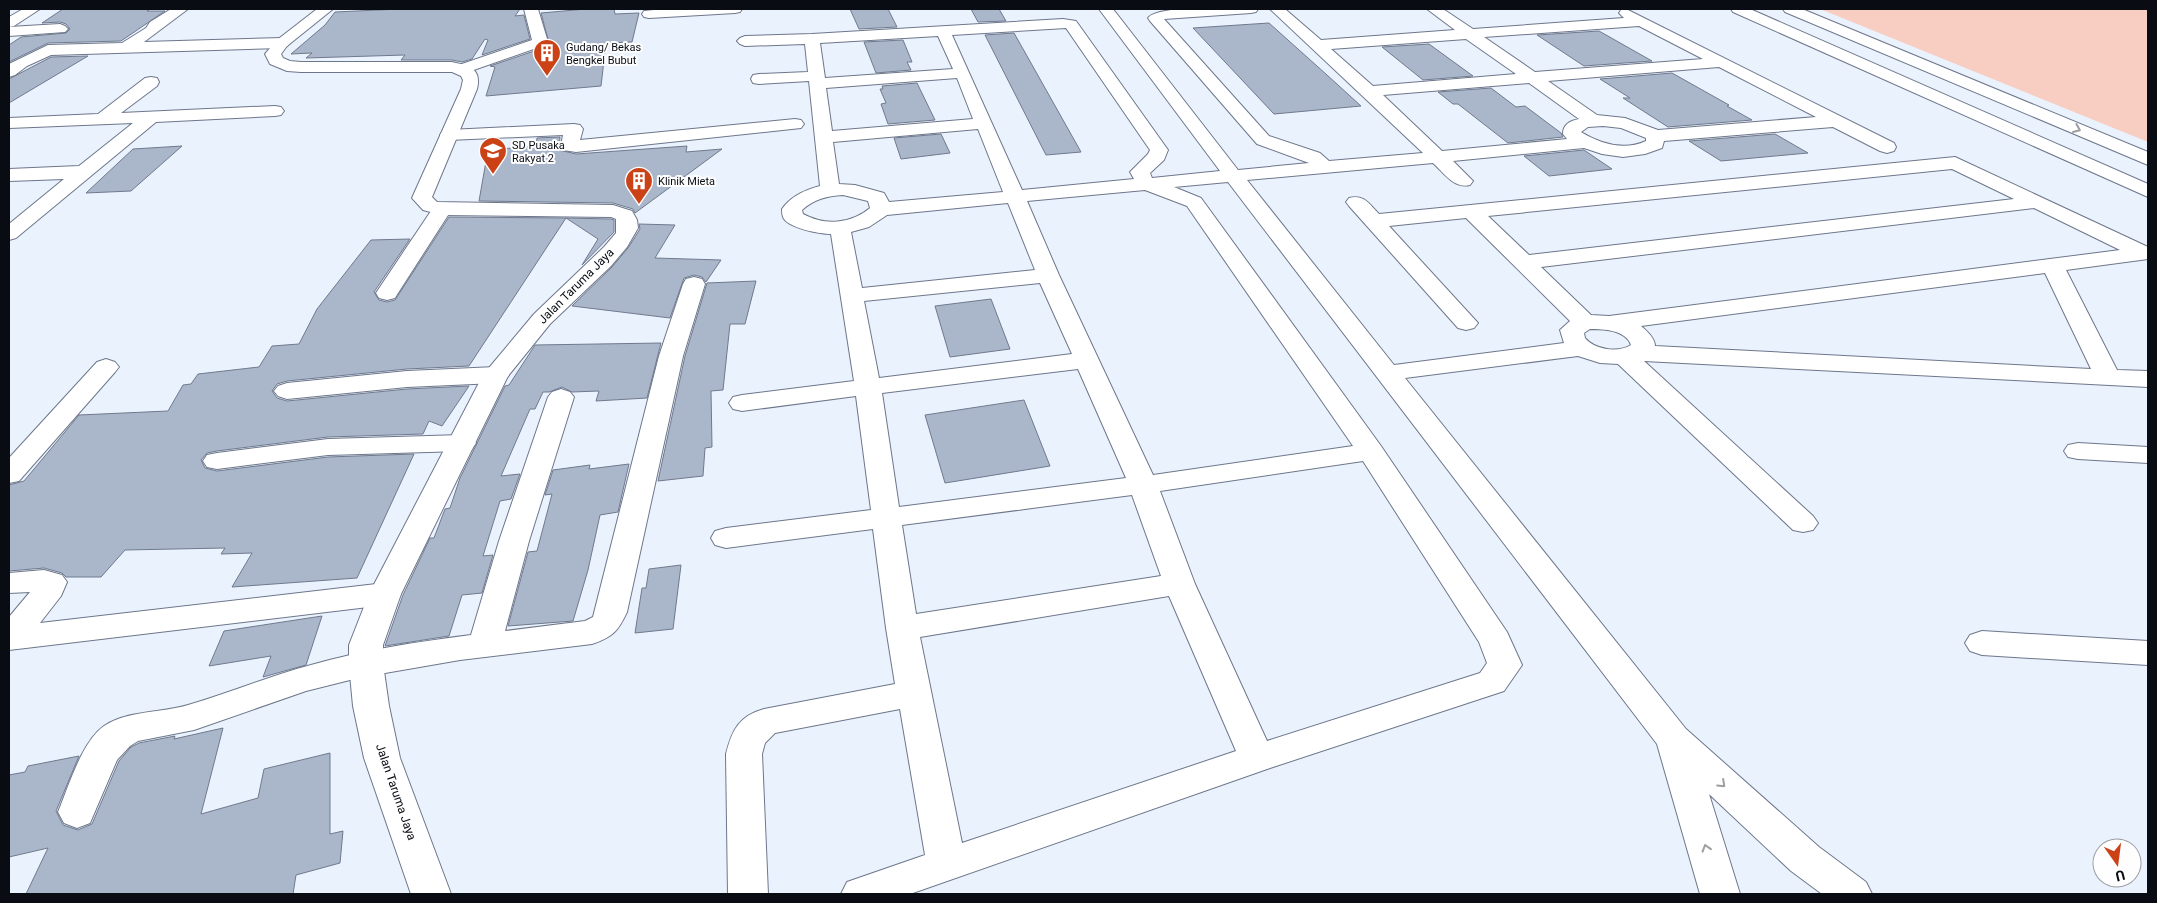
<svg xmlns="http://www.w3.org/2000/svg" width="2157" height="903" font-family="Roboto,sans-serif">
<style>
.green{fill:#f8cec2}
.building{fill:#aab6ca;stroke:#6f7a8d}
.lines{fill:none;stroke-linecap:round;stroke-linejoin:round}
.minor-casing{stroke:#6d778a;stroke-width:2}
.primary-casing{stroke:#6d778a;stroke-width:2}
.minor{fill:#fff;fill-rule:evenodd}
.primary{fill:#fff;fill-rule:evenodd}
.oneway{stroke:#9d9ea1}
.labels{text-anchor:middle;dominant-baseline:central;stroke-width:4;stroke-linejoin:round;paint-order:stroke}
.far-poi-label{font-size:11px;fill:#090c13;stroke:#fefefe;text-anchor:start}
.street-label{font-size:12px;fill:#090c13;stroke:#fefefe}
</style>
<rect width="100%" height="100%" fill="#eaf2fe"/>
<!-- green -->
<polygon class="green" points="1820,9 2148,9 2148,142"/>
<!-- building -->
<g class="building">
<polygon points="63,9 150,9 147,11 165,11 121,41 48,43 9,62 9,45 21,37 66,33 70,29 66,24 60,22 42,23"/>
<polygon points="400,9 520,9 515,16 524,15 530,39 482,55 488,40 485,39 472,59 462,62 452,60 401,60 405,55 306,58 312,53 291,54 325,25 335,12"/>
<polygon points="586,9 614,9 615,14 639,13 632,42 606,43 601,86 486,96 495,67 490,66 546,47 549,43 541,13"/>
<polygon points="850,9 888,9 897,27 859,29"/>
<polygon points="971,9 999,9 1006,21 978,22"/>
<polygon points="1269,23 1327,75 1361,106 1274,114 1193,28"/>
<polygon points="1599,31 1652,61 1584,66 1537,35"/>
<polygon points="1014,33 1027,56 1081,152 1046,155 985,35"/>
<polygon points="903,40 912,62 907,62 911,70 876,73 864,42"/>
<polygon points="1429,44 1473,76 1423,80 1382,47"/>
<polygon points="88,56 9,103 9,79 51,57"/>
<polygon points="1672,73 1729,105 1727,106 1752,120 1668,127 1623,98 1630,98 1600,79"/>
<polygon points="917,83 935,120 888,124 881,104 886,103 880,89 883,89 882,86"/>
<polygon points="1491,88 1516,107 1525,106 1561,133 1563,137 1508,143 1458,104 1453,104 1438,92"/>
<polygon points="941,134 950,153 901,159 894,138"/>
<polygon points="1775,134 1808,153 1721,161 1689,141"/>
<polygon points="560,137 559,150 576,154 687,146 686,152 722,149 635,213 633,209 613,203 479,201 488,150 536,146 537,138"/>
<polygon points="182,146 131,191 86,193 133,149"/>
<polygon points="1584,150 1612,169 1549,176 1524,156"/>
<polygon points="449,217 566,218 469,366 407,369 287,381 277,384 272,391 277,398 287,401 407,389 469,386 442,426 429,421 423,434 328,437 217,451 207,453 201,460 205,468 217,471 328,457 414,454 357,578 232,587 252,553 221,554 225,548 125,550 101,577 66,577 62,573 44,568 9,571 9,485 24,481 79,415 168,411 183,385 191,384 198,374 259,367 272,346 299,344 317,309 371,240 410,239 374,292 379,300 387,302 395,300"/>
<polygon points="566,218 611,219 614,220 614,232 582,265 598,239"/>
<polygon points="639,224 675,225 655,258 721,260 706,282 702,277 694,275 684,278 670,318 572,306 612,267 628,248 640,229"/>
<polygon points="756,281 745,324 730,324 723,390 711,391 712,447 705,448 703,476 658,481 685,356 707,283"/>
<polygon points="991,299 1010,349 950,357 935,306"/>
<polygon points="661,343 647,398 596,401 599,391 572,392 562,387 549,392 543,392 535,409 530,409 501,476 520,474 511,499 500,501 483,556 493,555 482,593 462,595 449,636 385,646 403,595 430,538 434,538 445,509 450,508 460,478 505,386 509,385 535,345"/>
<polygon points="1024,400 1050,466 945,483 925,415"/>
<polygon points="629,464 618,512 600,515 588,570 573,621 508,626 528,552 537,551 552,494 545,495 553,470 590,465 589,469"/>
<polygon points="681,565 673,629 635,633 642,588 646,588 649,569"/>
<polygon points="322,616 306,665 263,677 271,656 209,666 224,631"/>
<polygon points="223,728 201,814 258,798 264,769 330,753 330,834 343,831 340,863 296,875 293,894 26,894 48,848 9,857 9,775 25,772 28,766 79,756 56,811 63,825 78,830 92,824 119,761 131,747 139,743 175,736 174,739"/>
</g>
<g class="lines">
<defs>
<g id="minor">
<polygon points="23,9 40,9 14,26 9,27 9,17"/>
<polygon points="171,9 188,9 144,42 282,38 287,40 290,43 287,46 282,48 51,55 27,66 15,75 9,77 9,64 48,45 122,43 146,28 150,22"/>
<polygon points="524,9 538,9 548,42 545,45 468,72 456,72 454,69 456,66 532,40"/>
<polygon points="664,9 742,9 740,12 735,13 649,18 644,17 642,14 644,11"/>
<path d="M1099,9H1113L1238,170L1309,163L1257,144L1150,21L1148,18C1157,4 1238,9 1258,9L1256,12L1251,13L1164,19L1269,136L1320,153L1329,161L1423,153L1270,9H1285L1321,40L1455,30L1427,9H1443L1473,29L1624,18L1619,13L1621,10L1626,9L1894,143L1896,147L1894,151L1887,153L1880,151L1833,127L1664,141L1662,148L1645,154L1623,157L1602,154L1584,148L1453,161L1473,181L1470,185C1454,189 1444,173 1433,163L1247,180L1394,365L1564,343L1560,330L1570,321L1466,218L1389,226L1478,323L1474,328L1466,330L1458,328L1349,206L1346,202L1349,198C1364,194 1369,204 1379,214L1955,157L2148,247V259L2066,270L2117,370L2148,371V387L1644,361L1813,516L1818,523L1813,530L1803,532L1793,530L1618,364L1600,363L1578,356L1405,378L1686,729L1819,847L1866,882L1872,894H1822L1791,871L1709,794L1740,894H1700L1657,744L1228,182L1174,187L1201,198L1381,446L1507,632L1522,665L1504,691L1270,768L910,894H841L847,882L925,855L900,709L775,733L765,743L762,754L768,894H728L726,754C732,730 739,716 764,709L895,684L886,628L873,529L726,548L715,545L711,538L715,531L726,528L871,510L856,396L742,411L733,409L729,403L733,397L742,395L854,381L831,234C820,234 787,228 783,217C782,214 782,212 782,209C791,196 805,190 820,186L809,81L759,84L753,83L751,79L753,75L759,74L808,72L805,44L745,46L740,44L737,41L740,38L745,36L812,34L1063,19L1076,21L1168,150L1164,160L1150,173L1152,178L1220,171ZM1639,26L1703,59L1535,72L1484,37ZM1066,28L1150,150L1148,154L1130,172L1134,179L1022,190L952,35ZM938,36L953,69L825,78L820,43ZM1466,39L1516,74L1373,86L1331,49ZM1719,67L1816,117L1658,130L1625,118L1597,115L1548,81ZM957,78L973,119L832,131L826,88ZM1529,83L1579,119C1570,121 1563,124 1563,134L1567,139L1442,151L1383,95ZM1603,126L1621,128L1646,138V141C1624,151 1601,144 1581,132L1588,127ZM978,129L1003,192L889,202L884,193L855,185L839,184L833,142ZM1952,169L2014,199L1529,255L1488,216ZM1145,190L1187,206L1353,446L1153,475L1059,275L1027,201ZM843,195L868,201L870,208C851,224 825,226 803,214L802,210C814,199 827,196 843,195ZM1008,203L1035,270L862,288L851,232L869,227L887,215ZM2034,208L2120,250L1609,316L1591,315L1541,267ZM2045,273L2091,369L1655,346C1655,338 1647,331 1641,326ZM1040,283L1072,354L879,378L864,301ZM1590,329C1604,329 1626,330 1631,345C1618,353 1595,350 1585,338L1584,333ZM1078,369L1126,478L899,507L882,393ZM1363,461L1479,642L1487,663L1480,673L1267,741L1195,584L1160,491ZM1132,495L1161,576L916,614L902,525ZM1169,596L1236,751L962,843L920,637Z"/>
<polygon points="1731,9 1750,9 2148,184 2148,197 1733,12"/>
<polygon points="1783,9 1802,9 2148,152 2148,165 1785,12"/>
<polygon points="60,24 65,26 68,29 65,32 9,36 9,27"/>
<polygon points="151,77 157,78 159,82 157,86 121,113 275,106 281,107 284,111 281,115 275,116 156,122 16,238 9,240 9,224 64,179 9,181 9,169 79,166 133,123 9,128 9,118 98,114 145,78"/>
<polygon points="795,119 801,120 804,124 801,128 576,152 563,150 561,146 563,135 449,140 443,139 440,135 443,131 449,130 574,124 580,125 583,129 580,140"/>
<polygon points="442,203 449,205 452,209 398,293 395,298 387,300 379,298 376,293 435,205"/>
<path d="M694,277L702,279L705,284L683,356L627,612C618,631 613,637 592,644L460,660L362,677L306,691L194,730L138,741L130,746L117,760L90,823L77,828L64,823L58,812C68,788 82,741 104,726C129,710 161,713 188,705C230,693 269,676 311,665C363,650 417,642 471,635L499,541L548,397L552,392L561,389L570,392L574,397L529,541L505,631L585,621L593,617L659,356L683,284L686,279Z"/>
<polygon points="106,359 115,362 119,367 115,372 19,481 9,483 9,458 97,362"/>
<polygon points="496,367 505,370 509,375 505,380 496,383 407,387 287,399 278,396 274,391 278,386 287,383 407,371"/>
<polygon points="462,435 472,437 476,443 472,449 462,451 328,455 217,469 207,467 203,461 207,455 217,453 328,439"/>
<polygon points="2078,443 2148,447 2148,463 2078,459 2068,457 2064,451 2068,445"/>
<polygon points="44,570 62,575 67,582 61,596 40,623 385,583 396,586 401,594 396,602 385,605 9,650 9,617 30,592 9,593 9,573"/>
<polygon points="1982,631 2148,641 2148,665 1982,655 1970,651 1965,643 1970,635"/>
</g>
<path id="primary" d="M317,9H333L287,46L281,54L283,58L290,61L301,62H452C469,66 482,68 477,89L432,197L437,202L613,205L632,211L637,220L638,228L627,247L611,266L550,324L508,376L401,594L383,645V664L389,706L400,758L451,894H411L364,758L353,706L349,664V645L369,594L483,375L534,314L604,247L616,233V219L611,217L442,215L423,210L412,198L461,89L463,80L461,76L452,72H301L287,71L270,64L265,54L277,40Z"/>
</defs>
<!-- minor casing -->
<use href="#minor" class="minor-casing"/>
<!-- primary casing -->
<use href="#primary" class="primary-casing"/>
<!-- minor -->
<use href="#minor" class="minor"/>
<!-- primary -->
<use href="#primary" class="primary"/>
</g>
<!-- one-way arrows -->
<defs><path id="oneway-chevron" d="M-2-3.5L2.5 0L-2 3.5" fill="none" stroke-width="1.6" stroke-linecap="round" stroke-linejoin="round" transform="scale(1.25)"/></defs>
<g class="oneway">
<use href="#oneway-chevron" transform="translate(2077 129) rotate(23)"/>
<use href="#oneway-chevron" transform="translate(1722 784) rotate(43)"/>
<use href="#oneway-chevron" transform="translate(1706 848) rotate(-107)"/>
</g>
<!-- icons -->
<defs>
<symbol id="building-pin" viewBox="-11 -11 22 30"><path d="M0 17L-7.5 6A9.5 9.5 0 1 1 7.5 6Z" fill="#cb4217" stroke="#fefefe"/><path d="M-4-6H4V6H1V3H-1V6H-4ZM-2.5-4.3h1.7v1.8h-1.7ZM.8-4.3h1.7v1.8H.8ZM-2.5-1h1.7V.8h-1.7ZM.8-1h1.7V.8H.8Z" fill="#fff"/></symbol>
<symbol id="school-pin" viewBox="-11 -11 22 30"><path d="M0 17L-7.5 6A9.5 9.5 0 1 1 7.5 6Z" fill="#cb4217" stroke="#fefefe"/><path d="M0-5L7-2L0 1L-7-2ZM-4 1L0 2.5L4 1V4Q0 6-4 4Z" fill="#fff"/></symbol>
</defs>
<g fill-rule="evenodd">
<use href="#building-pin" x="531" y="37" width="32" height="43"/>
<use href="#school-pin" x="477" y="135" width="32" height="43"/>
<use href="#building-pin" x="623" y="165" width="32" height="43"/>
</g>
<g class="labels">
<!-- far-poi labels -->
<g class="far-poi-label">
<text x="566" y="47">Gudang/ Bekas<tspan x="566" dy="13">Bengkel Bubut</tspan></text>
<text x="512" y="145">SD Pusaka<tspan x="512" dy="13">Rakyat 2</tspan></text>
<text x="658" y="181">Klinik Mieta</text>
</g>
<!-- street labels -->
<g class="street-label">
<text transform="translate(576 286) rotate(-45)">Jalan Taruma Jaya</text>
<text transform="translate(396 792) rotate(71)">Jalan Taruma Jaya</text>
</g>
</g>
<!-- border -->
<rect width="2157" height="903" fill="none" stroke="#090c13" stroke-width="20"/>
<!-- north arrow -->
<g transform="translate(2117 863) rotate(166)"><circle r="24" fill="#fefefe" stroke="#9c9da0"/>
<path d="M0-4L9 19L0 12L-9 19Z" fill="#cb4217"/>
<text y="-8" font-size="14" font-weight="bold" text-anchor="middle" fill="#090c13">U</text>
</g>
</svg>
